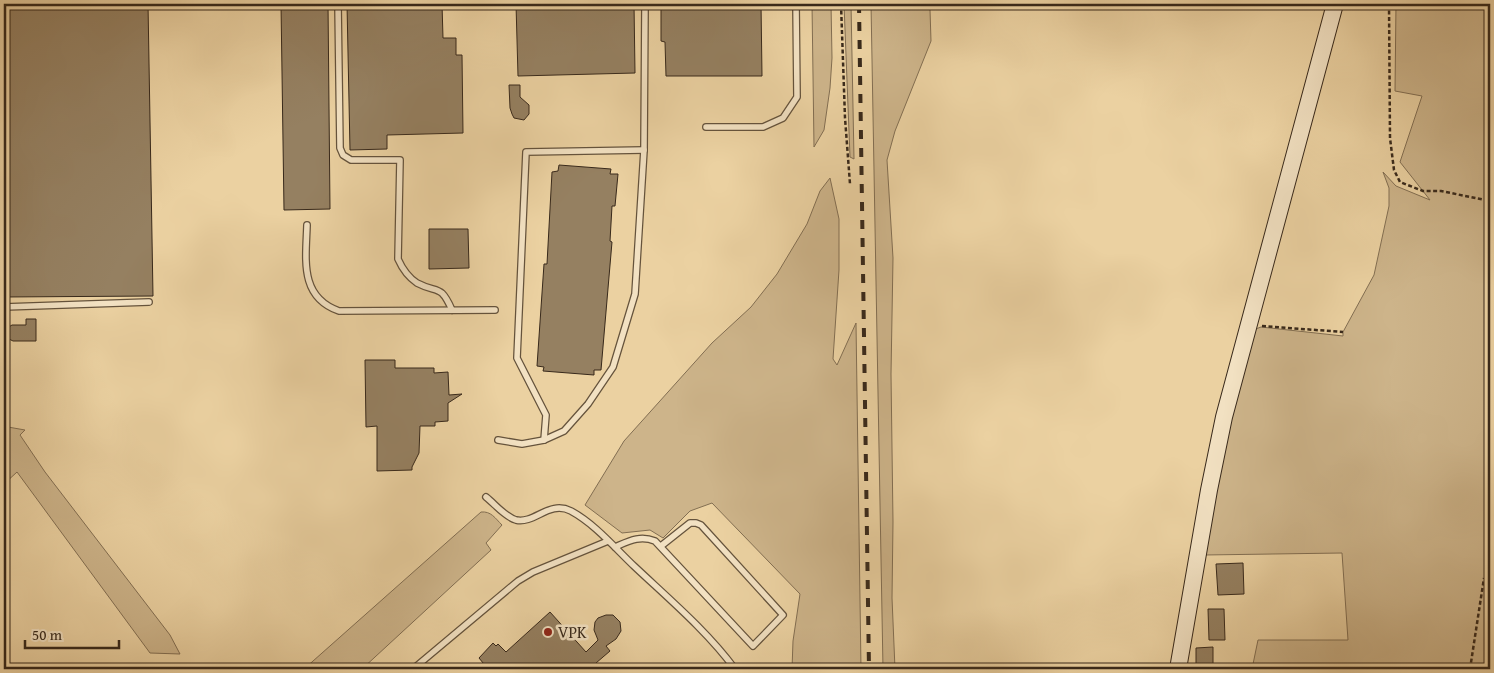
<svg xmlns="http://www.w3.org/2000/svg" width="1494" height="673" font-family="'Gentium Book Plus',serif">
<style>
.green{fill:#cdb48a;stroke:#826e52}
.building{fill:#958061;stroke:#38291b}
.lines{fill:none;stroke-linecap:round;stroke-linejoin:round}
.lane-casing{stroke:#65533c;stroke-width:8}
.secondary-casing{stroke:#38291b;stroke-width:18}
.path{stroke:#38291b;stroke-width:2.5;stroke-dasharray:4 2.5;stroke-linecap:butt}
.lane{stroke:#f2e1c2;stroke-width:5.5}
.secondary{stroke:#f2e1c2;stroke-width:16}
.rail{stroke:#38291b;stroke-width:4;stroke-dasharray:9 9;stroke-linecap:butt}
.poi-dot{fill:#8f2418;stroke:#f2e1c2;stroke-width:2}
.labels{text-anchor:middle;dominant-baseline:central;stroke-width:5;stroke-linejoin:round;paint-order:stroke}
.poi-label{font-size:16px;fill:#38291b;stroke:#f2e1c2;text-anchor:start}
</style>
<rect width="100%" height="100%" fill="#ebd1a1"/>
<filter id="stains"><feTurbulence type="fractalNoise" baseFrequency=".004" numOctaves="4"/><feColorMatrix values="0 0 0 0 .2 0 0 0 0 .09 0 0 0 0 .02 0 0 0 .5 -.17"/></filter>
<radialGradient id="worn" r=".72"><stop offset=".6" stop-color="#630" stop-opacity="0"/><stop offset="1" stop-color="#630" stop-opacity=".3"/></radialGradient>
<!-- green -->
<g class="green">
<polygon points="812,4 831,4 832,58 830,88 824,130 814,147"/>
<polygon points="844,4 851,4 854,159 850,157"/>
<polygon points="871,4 920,4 930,10 931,41 895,131 887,160 893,258 891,374 893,522 892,598 895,669 883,669"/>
<polygon points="1396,4 1490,4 1490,669 1252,669 1258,640 1348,640 1342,553 1204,555 1220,467 1253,330 1261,327 1343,336 1343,332 1374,275 1389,206 1389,188 1383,172 1396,186 1430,200 1400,162 1422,96 1395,91"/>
<polygon points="830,178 839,219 839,270 833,359 837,365 856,323 861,669 792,669 793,641 800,594 712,503 690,511 663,538 650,530 622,533 585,505 624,441 712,343 751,307 777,274 807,224 820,191"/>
<polygon points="8,427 25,430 20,435 45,472 170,635 180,654 150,653 17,472 4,484 4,449"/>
<path d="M481,512C491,511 495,518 502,525L486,543L491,550L362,669H304Z"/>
</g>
<!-- building -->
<g class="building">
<polygon points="4,4 148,4 153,296 4,297"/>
<polygon points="281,4 328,4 330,209 284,210"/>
<polygon points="347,4 442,4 443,38 456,38 456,55 462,55 463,133 387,135 387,149 350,150"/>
<polygon points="516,4 634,4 635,73 518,76"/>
<polygon points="661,4 761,4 762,76 666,76 665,42 661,41"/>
<polygon points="509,85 520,85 520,97 529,105 529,114 524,120 514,118 512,114 510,108"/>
<polygon points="559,165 611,169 610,174 618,174 615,206 612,206 610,241 612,242 601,370 594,370 594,375 543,371 544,367 537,366 544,264 547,264 552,172 558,171"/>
<polygon points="429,229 468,229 469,268 429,269"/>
<polygon points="26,319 36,319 36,341 13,341 7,338 6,335 7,328 12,325 26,325"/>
<polygon points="365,360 395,360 395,368 434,368 434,373 448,372 449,395 462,394 448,403 448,421 435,422 435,426 420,426 419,453 412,467 412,470 377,471 377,426 366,427"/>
<polygon points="1243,563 1244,594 1218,595 1216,564"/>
<polygon points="1208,609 1224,609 1225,640 1209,640"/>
<polygon points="550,612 586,652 598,640 594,630 595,622 598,618 606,615 613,615 620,622 621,631 616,639 606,646 610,651 596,663 602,669 488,669 479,658 493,643 496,646 498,644 506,652"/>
<polygon points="1213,647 1213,669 1196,669 1196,648"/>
</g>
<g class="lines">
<defs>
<g id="lane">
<path d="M338,4L340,148L343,155L351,160H400L398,259C402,268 408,277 417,283C438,294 440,283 452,310"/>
<polyline points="706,127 763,127 783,118 797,97 796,4"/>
<path d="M307,225C306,259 299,297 339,311L495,310"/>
<polyline points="4,307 149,302"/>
<polyline points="498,440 522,444 544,440 564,431 588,404 613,367 635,294 644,150 645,4"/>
<polyline points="544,440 546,415 517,358 526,152 644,150"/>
<path d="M486,497C495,504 505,517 516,520C535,524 549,500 571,511C595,524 615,548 634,566C669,599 707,631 735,669"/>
<path d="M615,547C629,541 640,535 655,541L753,646L783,615L701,525L696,523H690L661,546"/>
<polyline points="413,669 518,581 533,572 608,541"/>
</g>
<polyline id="secondary" points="1178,669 1209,490 1224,417 1335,4"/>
</defs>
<!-- lane casing -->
<use href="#lane" class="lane-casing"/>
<!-- secondary casing -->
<use href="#secondary" class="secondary-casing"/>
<!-- path -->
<g class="path">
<polyline points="841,4 845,118 850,184"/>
<polyline points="1389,4 1390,138 1394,170 1400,182 1423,191 1441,191 1490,201"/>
<polyline points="1262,326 1343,332"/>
<polyline points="1470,669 1484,578"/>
</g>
<!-- lane -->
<use href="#lane" class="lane"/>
<!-- secondary -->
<use href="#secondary" class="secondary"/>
<!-- rail -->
<polyline class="rail" points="859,4 869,669"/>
</g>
<!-- markers -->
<circle class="poi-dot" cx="548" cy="632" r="5"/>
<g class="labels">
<!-- poi labels -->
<g class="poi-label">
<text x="558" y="632">VPK</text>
</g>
</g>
<!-- margin -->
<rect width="1494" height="673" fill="none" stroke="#ebd1a1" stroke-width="20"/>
<rect x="5" y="5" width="1484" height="663" fill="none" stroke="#38291b" stroke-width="2.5"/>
<rect x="10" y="10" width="1474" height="653" fill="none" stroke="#38291b"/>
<!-- scale -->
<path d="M25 640v8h94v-8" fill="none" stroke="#38291b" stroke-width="2.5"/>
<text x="32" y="640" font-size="15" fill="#38291b" stroke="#f2e1c2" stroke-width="4" paint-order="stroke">50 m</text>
<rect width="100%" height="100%" filter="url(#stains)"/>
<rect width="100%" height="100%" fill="url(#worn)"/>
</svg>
